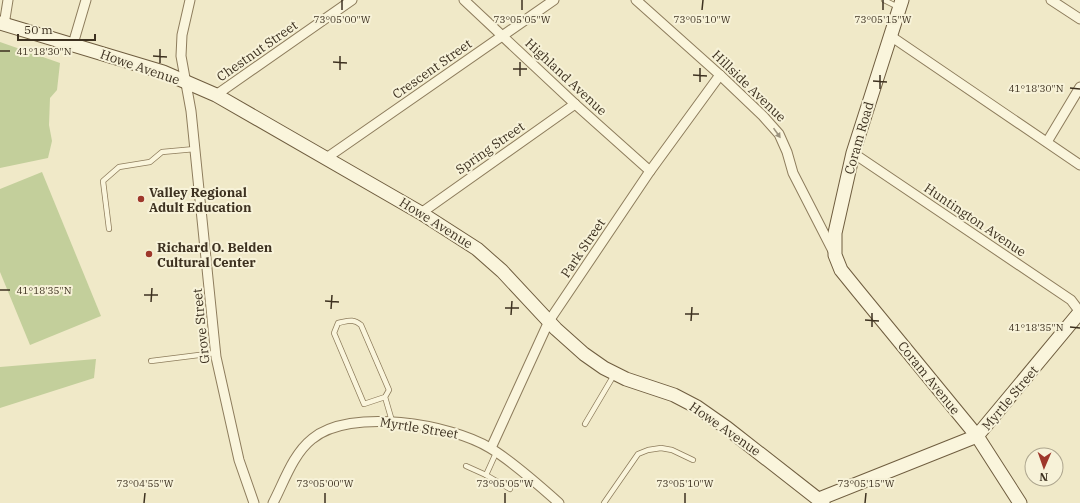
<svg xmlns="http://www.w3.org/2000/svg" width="1080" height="503" font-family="'IBM Plex Serif',serif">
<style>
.green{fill:#c3cf9b}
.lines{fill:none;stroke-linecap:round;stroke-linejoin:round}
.lane-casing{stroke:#8d7c5c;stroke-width:6}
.street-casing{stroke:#8d7c5c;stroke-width:11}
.secondary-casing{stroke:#6f5d3f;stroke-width:15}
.lane{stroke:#faf5dc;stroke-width:4.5}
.street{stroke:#faf5dc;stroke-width:9}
.secondary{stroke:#faf5dc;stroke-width:13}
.oneway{fill:#9c937e}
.ticks{fill:none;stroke:#3d3120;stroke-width:1.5}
.poi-dot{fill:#9e372a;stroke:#f7f2d8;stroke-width:1.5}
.labels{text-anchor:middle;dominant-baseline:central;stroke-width:4;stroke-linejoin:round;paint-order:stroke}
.street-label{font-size:13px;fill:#3d3120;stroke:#f7f2d8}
.poi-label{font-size:13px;font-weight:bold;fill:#3d3120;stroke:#f7f2d8;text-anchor:start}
.ticks-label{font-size:10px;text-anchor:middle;fill:#3d3120;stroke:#f7f2d8;stroke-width:4;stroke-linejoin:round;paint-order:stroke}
</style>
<rect width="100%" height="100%" fill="#f0e9c8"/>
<!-- green -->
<g class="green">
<polygon points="0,42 60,63 57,90 50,98 49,125 52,141 48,158 0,168"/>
<polygon points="42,172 101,316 30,345 0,272 0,189"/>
<polygon points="96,359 94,378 0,408 0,367"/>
</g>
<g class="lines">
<defs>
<g id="lane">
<polyline points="884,0 898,7"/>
<polyline points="109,229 103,181 119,167 150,162 162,152 195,149"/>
<polyline points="151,361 215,353"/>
<path d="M385,397L389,390L361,325C353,318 348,321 338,323L334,333L364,404L385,397L392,421"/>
<polyline points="585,424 614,375"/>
<polyline points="466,466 486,475 496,453"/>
<polyline points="486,475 510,489"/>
<polyline points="604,503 638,454 648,450 661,448 672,450 693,460"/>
</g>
<g id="street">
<polyline points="190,0 182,35 181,56 191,111 216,357 239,460 254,503"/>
<polyline points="464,0 575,104 650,171"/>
<polyline points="636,0 720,75 763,116 779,134 787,152 793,173 834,253"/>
<polyline points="1051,0 1080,19"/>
<polyline points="4,25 8,0"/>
<polyline points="892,37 1080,165"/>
<polyline points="73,44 86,0"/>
<polyline points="216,95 352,0"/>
<polyline points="1047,142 1080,87"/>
<polyline points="853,153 1071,300 1080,312"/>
<polyline points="325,159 554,0"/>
<polyline points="421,213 575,104"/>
<polyline points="491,448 549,321 650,171 720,75"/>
<path d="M273,503C284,482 293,454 312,439C350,407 451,424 490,448C512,461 540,486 559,503"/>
</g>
<g id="secondary">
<polyline points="902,0 853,153 835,233 835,255 841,270 858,291 977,436 1020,503"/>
<polyline points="0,23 163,72 216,95 421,213 477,249 502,271 556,329 584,354 604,368 626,379 674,395 697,407 727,428 823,503"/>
<polyline points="819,499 977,436 1080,312"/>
</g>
</defs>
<!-- lane casing -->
<use href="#lane" class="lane-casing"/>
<!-- street casing -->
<use href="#street" class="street-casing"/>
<!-- secondary casing -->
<use href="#secondary" class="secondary-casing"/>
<!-- lane -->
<use href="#lane" class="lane"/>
<!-- street -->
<use href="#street" class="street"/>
<!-- secondary -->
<use href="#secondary" class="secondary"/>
</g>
<!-- one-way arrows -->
<defs><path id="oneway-solid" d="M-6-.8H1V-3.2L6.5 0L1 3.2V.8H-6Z"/></defs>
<use class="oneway" href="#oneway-solid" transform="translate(777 133) rotate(55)"/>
<!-- ticks -->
<path class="ticks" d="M342,10V0M522,10V0M702,10L703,0M883,10V0M0,51H10M153,56L167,57M333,62L347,63M160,63V49M513,69H527M340,70V56M693,75L707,76M520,76V62M873,81L887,82M700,82V68M1070,88L1080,89M880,89V75M0,290H10M144,295H158M325,301L339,302M151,302L152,288M505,308H519M331,309L332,295M685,314H699M511,315L512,301M865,320L879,321M691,321L692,307M872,327V313M1070,327L1080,328M144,503L145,493M325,503V493M505,503V493M685,503V493M865,503L866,493"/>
<!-- markers -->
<g class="poi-dot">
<circle cx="141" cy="199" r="4"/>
<circle cx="149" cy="254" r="4"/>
</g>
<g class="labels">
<!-- street labels -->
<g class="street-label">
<text transform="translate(257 51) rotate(-35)">Chestnut Street</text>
<text transform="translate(140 67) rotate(19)">Howe Avenue</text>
<text transform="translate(432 69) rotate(-35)">Crescent Street</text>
<text transform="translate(566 77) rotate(43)">Highland Avenue</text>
<text transform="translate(749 86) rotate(44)">Hillside Avenue</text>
<text transform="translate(859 138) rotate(-74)">Coram Road</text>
<text transform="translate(490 148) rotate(-35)">Spring Street</text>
<text transform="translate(975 220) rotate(34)">Huntington Avenue</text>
<text transform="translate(436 223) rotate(32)">Howe Avenue</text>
<text transform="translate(583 248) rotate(-56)">Park Street</text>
<text transform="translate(201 326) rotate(-96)">Grove Street</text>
<text transform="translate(929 378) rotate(51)">Coram Avenue</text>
<text transform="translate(1010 398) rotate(-50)">Myrtle Street</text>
<text transform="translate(419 428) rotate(9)">Myrtle Street</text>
<text transform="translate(725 429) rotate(35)">Howe Avenue</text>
</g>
<!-- poi labels -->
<g class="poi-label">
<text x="149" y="192">Valley Regional<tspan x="149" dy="15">Adult Education</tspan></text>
<text x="157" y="247">Richard O. Belden<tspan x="157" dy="15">Cultural Center</tspan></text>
</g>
</g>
<g class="ticks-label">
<text x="342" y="23">73°05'00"W</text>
<text x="522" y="23">73°05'05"W</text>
<text x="702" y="23">73°05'10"W</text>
<text x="883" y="23">73°05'15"W</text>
<text x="44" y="55">41°18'30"N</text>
<text x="1036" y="92">41°18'30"N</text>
<text x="44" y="294">41°18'35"N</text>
<text x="1036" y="331">41°18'35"N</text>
<text x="145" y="487">73°04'55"W</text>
<text x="325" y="487">73°05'00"W</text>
<text x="505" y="487">73°05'05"W</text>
<text x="685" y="487">73°05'10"W</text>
<text x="866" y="487">73°05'15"W</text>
</g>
<!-- north arrow -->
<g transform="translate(1044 467) rotate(182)"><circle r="19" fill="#f7f2d8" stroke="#ada58e"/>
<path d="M0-3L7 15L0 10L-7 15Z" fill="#9e372a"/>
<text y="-6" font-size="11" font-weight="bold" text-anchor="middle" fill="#3d3120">N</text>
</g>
<!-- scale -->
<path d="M18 34v6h77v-6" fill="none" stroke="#3d3120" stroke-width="2"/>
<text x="24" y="34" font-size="12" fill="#3d3120" stroke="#f7f2d8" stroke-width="3" paint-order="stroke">50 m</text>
</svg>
